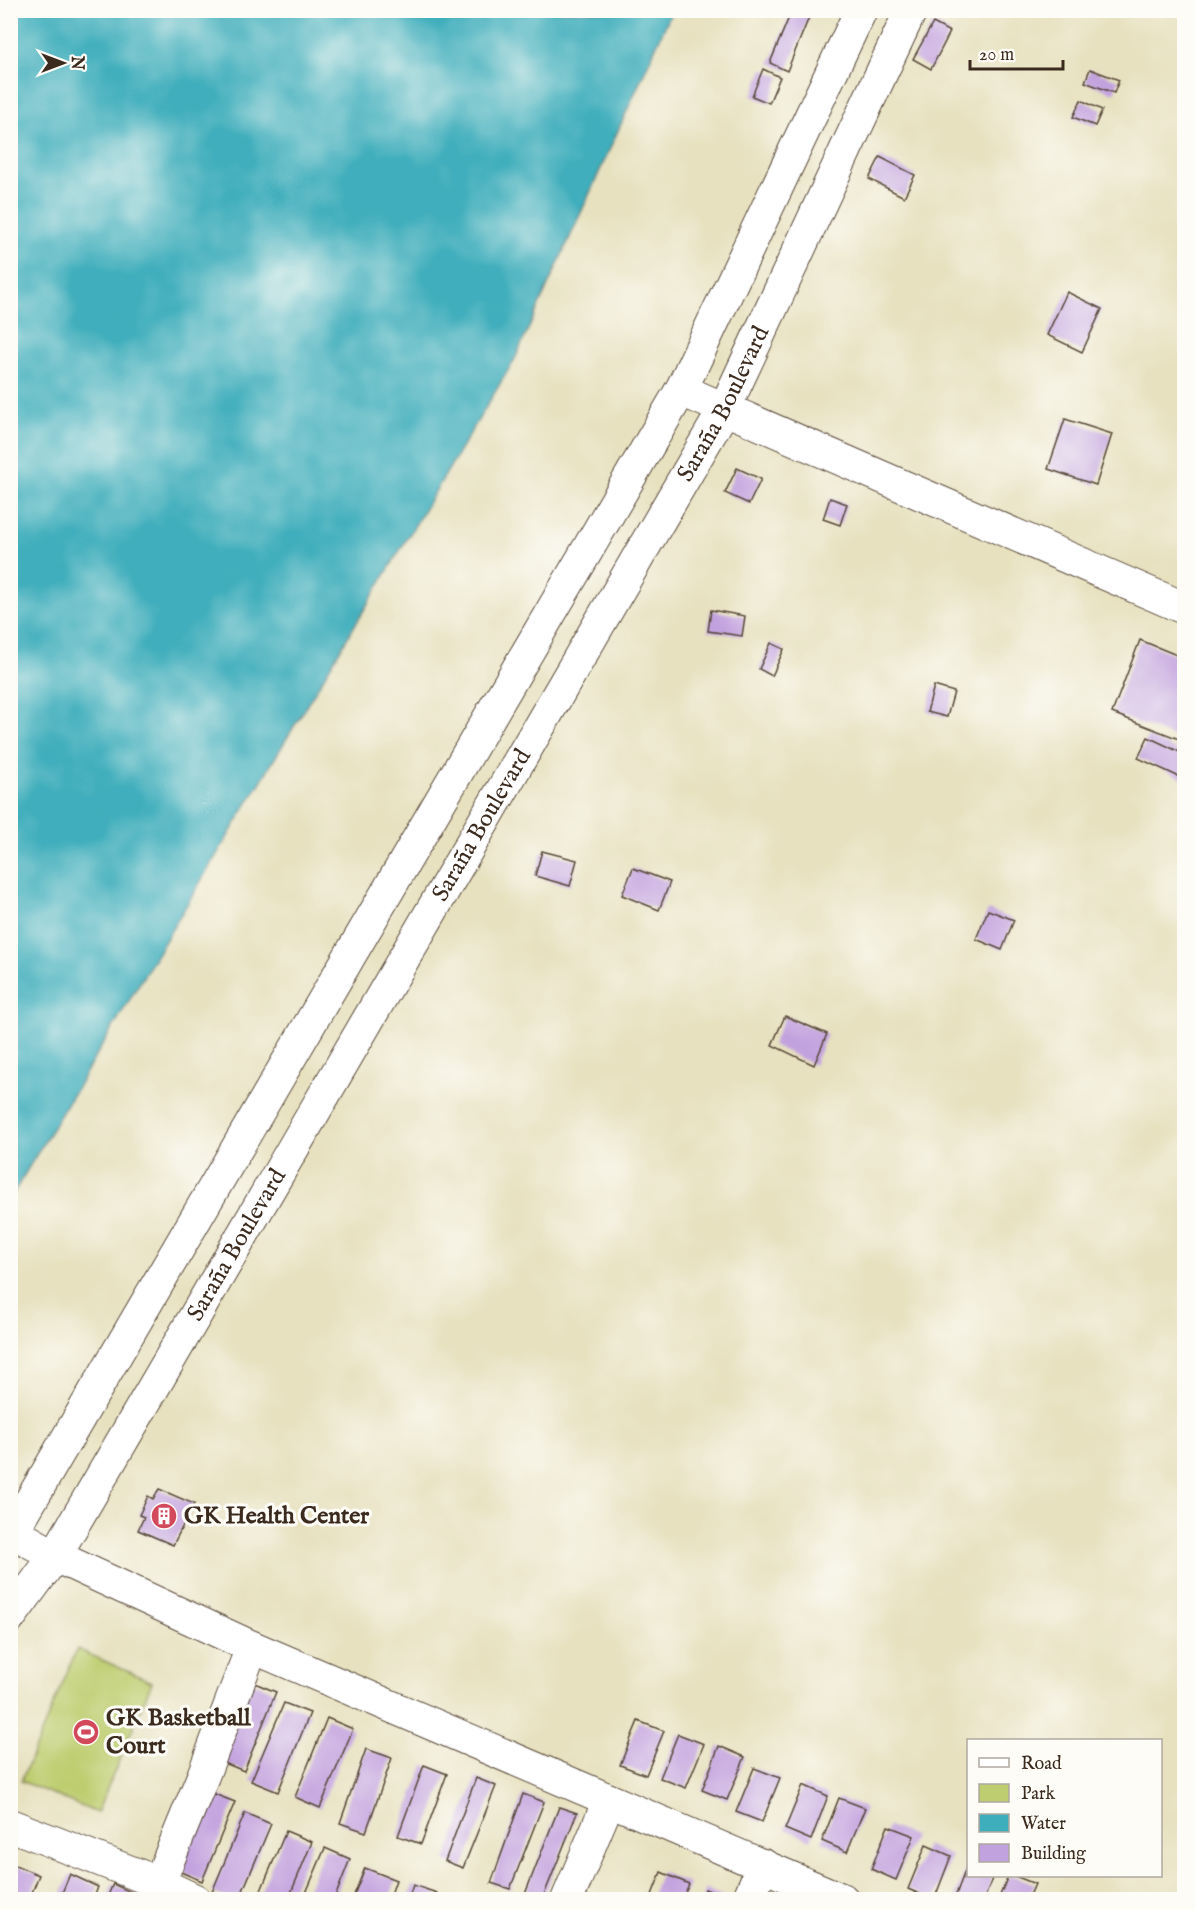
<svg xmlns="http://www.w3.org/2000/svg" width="1195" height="1910" font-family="'IM FELL English',serif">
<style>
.green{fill:#becd6f;stroke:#7c7c46;stroke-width:1.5}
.water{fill:#3faebc;stroke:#3d6c6d;stroke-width:1.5}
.building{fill:#c2a2de}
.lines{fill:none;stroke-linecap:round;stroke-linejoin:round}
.minor-casing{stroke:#554536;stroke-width:34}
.minor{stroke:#fff;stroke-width:32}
.labels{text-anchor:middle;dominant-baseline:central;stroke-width:6;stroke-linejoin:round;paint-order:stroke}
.street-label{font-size:24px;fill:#3b2a1e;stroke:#fdfcf7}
.poi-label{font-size:24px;font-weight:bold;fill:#3b2a1e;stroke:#fdfcf7;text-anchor:start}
</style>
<rect width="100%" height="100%" fill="#fdfcf7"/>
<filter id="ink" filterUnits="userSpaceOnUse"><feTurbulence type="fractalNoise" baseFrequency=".0167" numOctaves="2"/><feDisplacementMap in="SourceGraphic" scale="12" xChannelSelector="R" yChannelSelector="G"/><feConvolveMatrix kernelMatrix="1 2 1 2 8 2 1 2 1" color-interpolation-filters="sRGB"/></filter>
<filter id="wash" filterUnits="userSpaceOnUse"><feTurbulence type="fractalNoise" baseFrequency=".008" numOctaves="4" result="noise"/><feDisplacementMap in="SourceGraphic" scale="24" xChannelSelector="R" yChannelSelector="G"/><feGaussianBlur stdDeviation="1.35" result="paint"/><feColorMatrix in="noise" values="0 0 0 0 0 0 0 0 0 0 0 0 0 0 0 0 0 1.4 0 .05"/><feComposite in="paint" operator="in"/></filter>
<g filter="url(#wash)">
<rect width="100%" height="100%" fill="#e7e1bf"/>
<!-- green -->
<polygon class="green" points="77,1649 152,1682 97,1813 21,1781"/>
<!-- water -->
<polygon class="water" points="11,10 672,11 515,359 11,1197"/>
<g id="blocks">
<!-- building -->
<g class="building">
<polygon points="792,10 812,10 787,71 770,63"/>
<polygon points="933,23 950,32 931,69 913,59"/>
<polygon points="763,69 780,77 769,103 752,96"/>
<polygon points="1090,69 1119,80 1114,93 1085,82"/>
<polygon points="1081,100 1102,110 1095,126 1073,117"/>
<polygon points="880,157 915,175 904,197 869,179"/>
<polygon points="1067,292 1102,309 1082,352 1047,335"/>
<polygon points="1065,419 1112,434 1096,485 1048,469"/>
<polygon points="737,468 761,479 749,504 725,493"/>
<polygon points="830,498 847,504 840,525 823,519"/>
<polygon points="711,610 745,616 742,636 708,631"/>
<polygon points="1140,640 1184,658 1184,741 1112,713"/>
<polygon points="771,643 784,649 772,676 759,669"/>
<polygon points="934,686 954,692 947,717 927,712"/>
<polygon points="1148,737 1184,754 1184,779 1138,758"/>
<polygon points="542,851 577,860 570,886 535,876"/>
<polygon points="633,868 670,882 659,910 622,895"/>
<polygon points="988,910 1014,920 1002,950 976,939"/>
<polygon points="785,1016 827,1034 814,1065 772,1045"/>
<polygon points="159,1489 194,1504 173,1545 138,1530 144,1517 139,1515 148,1496 153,1499"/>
<polygon points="250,1681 276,1692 244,1771 217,1760"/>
<polygon points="284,1703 310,1713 278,1792 251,1781"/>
<polygon points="327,1718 353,1729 320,1808 295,1797"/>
<polygon points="638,1721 664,1731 646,1775 620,1765"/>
<polygon points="678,1734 704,1744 686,1788 660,1778"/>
<polygon points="719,1746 745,1757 727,1800 702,1790"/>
<polygon points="366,1749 392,1758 366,1832 340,1823"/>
<polygon points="424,1765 447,1774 421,1844 398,1836"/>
<polygon points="754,1768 780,1778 762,1822 736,1812"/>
<polygon points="476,1778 496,1786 463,1868 445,1861"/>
<polygon points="803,1785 828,1796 811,1840 785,1829"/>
<polygon points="209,1792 235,1802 202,1881 176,1870"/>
<polygon points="523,1794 544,1802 510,1889 491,1883"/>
<polygon points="839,1798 865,1808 847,1852 822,1841"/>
<polygon points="559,1807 577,1813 542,1900 540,1900 525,1894"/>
<polygon points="245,1813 271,1824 239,1900 230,1900 212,1892"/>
<polygon points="888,1826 914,1836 896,1880 871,1869"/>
<polygon points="286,1831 312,1842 288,1900 257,1900"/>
<polygon points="926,1845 951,1856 934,1900 908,1889"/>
<polygon points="325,1848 350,1859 334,1900 303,1900"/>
<polygon points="10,1863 39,1875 29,1900 10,1900"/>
<polygon points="968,1863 968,1876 993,1876 984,1900 954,1900"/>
<polygon points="365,1868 396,1880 389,1900 352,1900"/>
<polygon points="661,1872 689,1884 682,1900 650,1900"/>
<polygon points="70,1874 98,1887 93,1900 59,1900"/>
<polygon points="1008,1876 1015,1876 1035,1884 1028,1900 998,1900"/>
<polygon points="113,1884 142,1897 140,1900 106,1900"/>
<polygon points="413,1885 437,1893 435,1900 408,1900"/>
<polygon points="705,1889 727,1898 726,1900 701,1900"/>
</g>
</g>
</g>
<g filter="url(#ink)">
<use href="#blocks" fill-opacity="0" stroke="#554536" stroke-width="1.5"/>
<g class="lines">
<defs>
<g id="minor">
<polyline points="681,390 1184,608"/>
<polyline points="13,1532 55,1556 252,1647 843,1900"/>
<polyline points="10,1536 681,390 861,10"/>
<path id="s1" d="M10,1617L55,1556L724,410L911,10"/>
<polyline points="10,1825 159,1883 195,1900"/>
<polyline points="152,1900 203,1776 252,1647"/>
<polyline points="567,1900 609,1800"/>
<polyline points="748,1900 763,1865"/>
</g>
</defs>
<!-- minor casing -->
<use href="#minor" class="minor-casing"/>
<!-- minor -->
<use href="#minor" class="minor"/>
</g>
</g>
<!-- icons -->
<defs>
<symbol id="building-disc" viewBox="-11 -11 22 22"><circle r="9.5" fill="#d1495b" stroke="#fdfcf7"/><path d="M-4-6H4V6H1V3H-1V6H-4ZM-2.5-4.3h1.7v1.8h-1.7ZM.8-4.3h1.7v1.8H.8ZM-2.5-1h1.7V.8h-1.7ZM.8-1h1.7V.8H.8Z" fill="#fff"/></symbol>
<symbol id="stadium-disc" viewBox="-11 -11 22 22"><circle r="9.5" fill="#d1495b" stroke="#fdfcf7"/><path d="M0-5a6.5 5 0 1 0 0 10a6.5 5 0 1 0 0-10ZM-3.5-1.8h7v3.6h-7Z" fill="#fff"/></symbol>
</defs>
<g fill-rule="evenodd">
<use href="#building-disc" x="149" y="1501" width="30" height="30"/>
<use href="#stadium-disc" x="71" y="1717" width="30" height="30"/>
</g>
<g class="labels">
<!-- street labels -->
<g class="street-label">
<text stroke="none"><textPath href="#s1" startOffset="1408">Saraña Boulevard</textPath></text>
<text stroke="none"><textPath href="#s1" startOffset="922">Saraña Boulevard</textPath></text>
<text stroke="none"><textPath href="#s1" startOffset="436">Saraña Boulevard</textPath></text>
</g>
<!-- poi labels -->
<g class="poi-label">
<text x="184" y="1516">GK Health Center</text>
<text x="106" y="1718">GK Basketball<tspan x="106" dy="28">Court</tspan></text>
</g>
</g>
<!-- margin -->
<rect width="1195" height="1910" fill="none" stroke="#fdfcf7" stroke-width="36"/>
<!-- legend -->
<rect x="967" y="1739" width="195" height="138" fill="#fdfcf7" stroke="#afa8a0" stroke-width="1.5"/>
<rect x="979" y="1758" width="30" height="9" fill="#ffffff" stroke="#afa8a0" stroke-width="1.5"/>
<text x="1021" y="1769" font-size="18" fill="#3b2a1e">Road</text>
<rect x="979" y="1784" width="30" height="18" fill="#becd6f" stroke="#afa8a0" stroke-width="1.5"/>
<text x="1021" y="1799" font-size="18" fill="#3b2a1e">Park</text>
<rect x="979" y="1814" width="30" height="18" fill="#3faebc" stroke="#afa8a0" stroke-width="1.5"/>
<text x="1021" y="1829" font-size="18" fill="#3b2a1e">Water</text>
<rect x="979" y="1844" width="30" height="18" fill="#c2a2de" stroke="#afa8a0" stroke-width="1.5"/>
<text x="1021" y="1859" font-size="18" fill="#3b2a1e">Building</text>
<!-- north arrow -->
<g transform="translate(63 63) rotate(90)" stroke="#fdfcf7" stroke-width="4.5" paint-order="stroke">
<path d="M0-4.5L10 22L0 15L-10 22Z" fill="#3b2a1e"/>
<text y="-9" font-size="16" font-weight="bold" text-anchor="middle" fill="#3b2a1e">N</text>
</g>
<!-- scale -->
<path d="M970 60v9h93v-9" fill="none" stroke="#3b2a1e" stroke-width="3"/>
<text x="979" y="60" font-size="18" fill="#3b2a1e" stroke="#fdfcf7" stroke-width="4.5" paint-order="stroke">20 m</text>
</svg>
